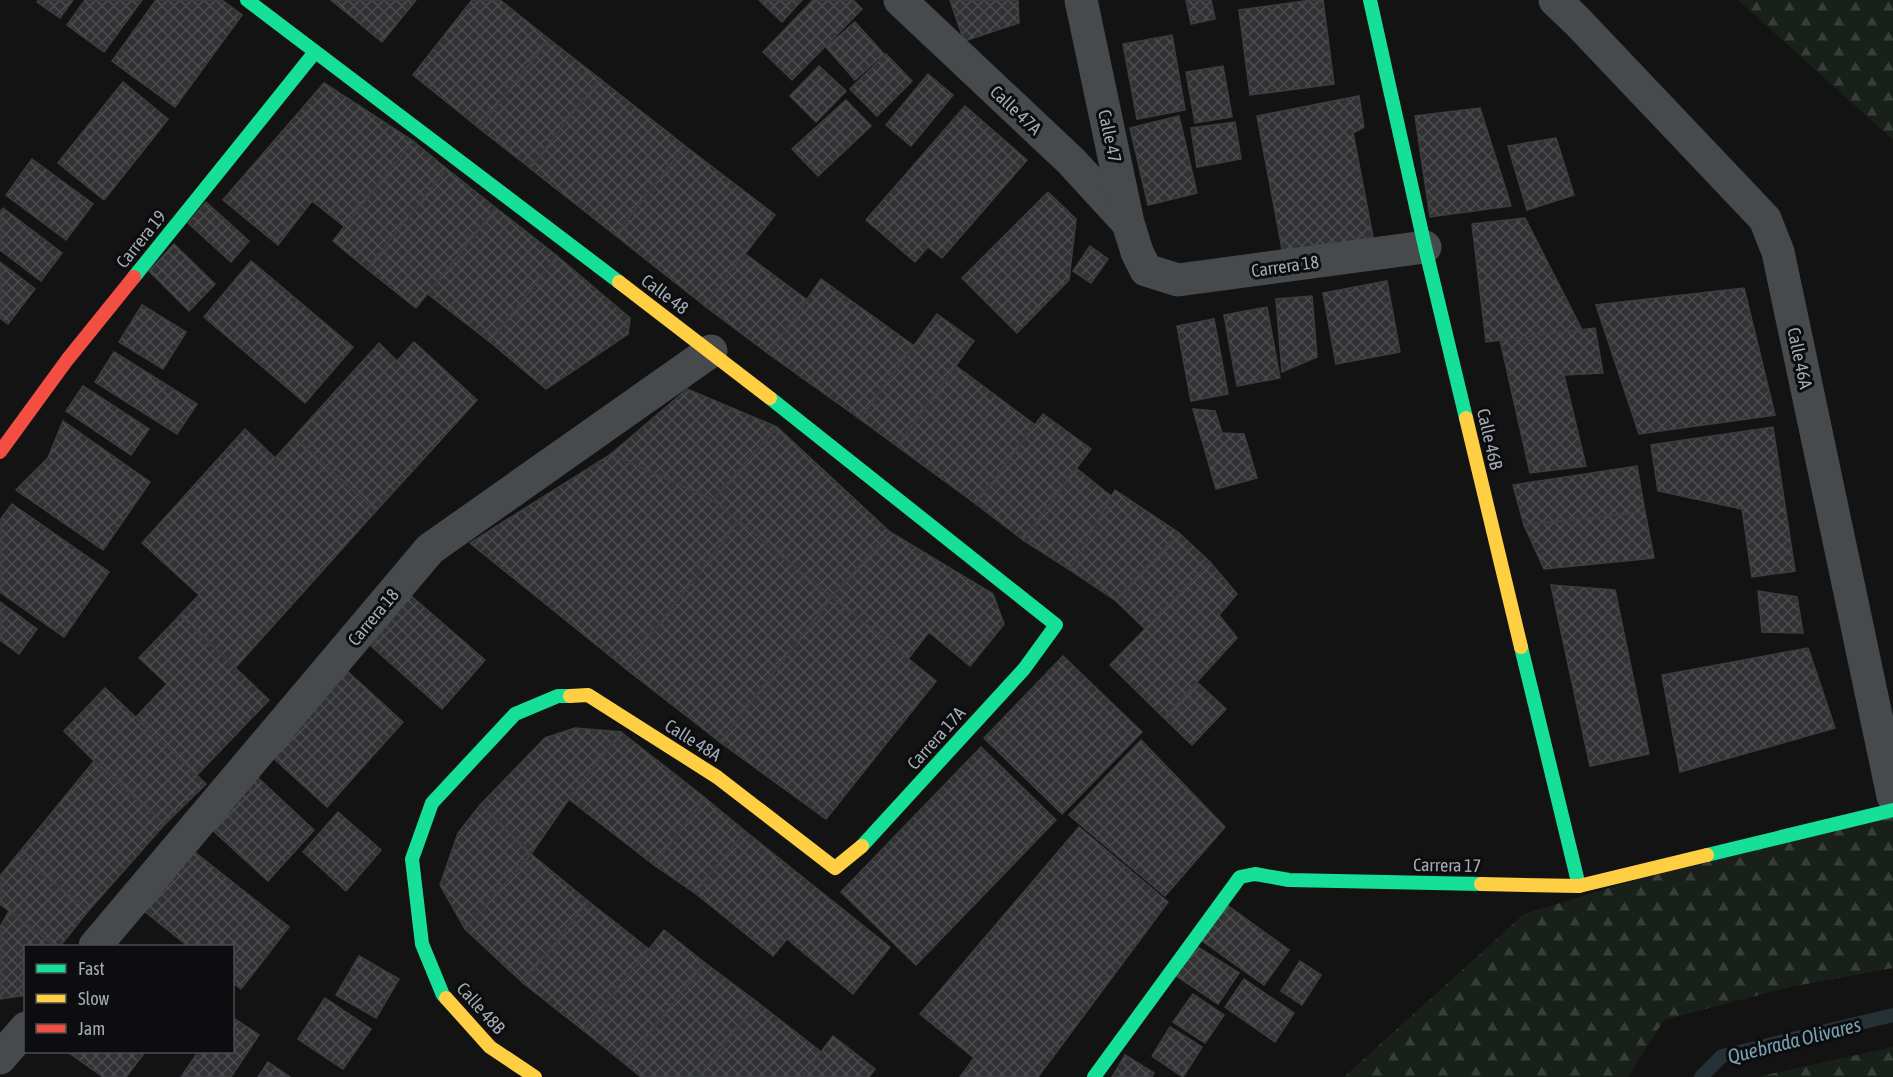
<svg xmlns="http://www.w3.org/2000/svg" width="1893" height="1077" font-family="'Asap Condensed',sans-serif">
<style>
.forest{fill:url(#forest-firs)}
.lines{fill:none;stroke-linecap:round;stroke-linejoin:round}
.stream{stroke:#263136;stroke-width:14}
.building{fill:url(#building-cross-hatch);stroke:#3b3e40;stroke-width:1.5}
.street{stroke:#474a4c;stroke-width:33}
.fast{stroke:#16e098;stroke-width:14}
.slow{stroke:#ffcf43;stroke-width:14}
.jam{stroke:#f24e42;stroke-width:14}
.labels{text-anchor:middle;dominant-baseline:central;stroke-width:6;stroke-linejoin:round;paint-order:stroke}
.street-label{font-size:18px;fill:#a2acb6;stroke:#0d0d0f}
.water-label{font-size:20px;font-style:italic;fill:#76a3b4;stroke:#0d0d0f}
</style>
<defs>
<pattern id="forest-firs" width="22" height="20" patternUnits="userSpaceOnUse" patternTransform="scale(1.5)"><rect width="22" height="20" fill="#192019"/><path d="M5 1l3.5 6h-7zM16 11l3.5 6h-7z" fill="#373e38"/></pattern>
<pattern id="building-cross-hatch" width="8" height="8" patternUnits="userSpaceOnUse" patternTransform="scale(1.5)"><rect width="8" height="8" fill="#323234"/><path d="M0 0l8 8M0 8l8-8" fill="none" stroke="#4d4d4f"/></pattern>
</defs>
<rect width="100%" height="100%" fill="#131313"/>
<!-- forest -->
<g class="forest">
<polygon points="1738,0 1893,0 1893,140"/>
<polygon points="1893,816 1893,968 1790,987 1664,1020 1628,1077 1344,1077 1524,914 1628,882"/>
<polygon points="1893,1047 1893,1077 1759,1077 1761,1076"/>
</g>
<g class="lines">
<!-- stream -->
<polyline class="stream" points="1701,1077 1722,1056 1893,1015"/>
</g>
<!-- building -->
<g class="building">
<polygon points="39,0 73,0 60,18 37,2"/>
<polygon points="85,0 142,0 104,52 67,25"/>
<polygon points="156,0 222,0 242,15 175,107 112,61"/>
<polygon points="331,0 416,0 382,42"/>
<polygon points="472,0 500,0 549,39 479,128 413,75"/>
<polygon points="759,0 802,0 782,22"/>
<polygon points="813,0 853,0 862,9 792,80 763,52"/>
<polygon points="950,0 1018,0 1019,23 964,41"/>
<polygon points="1186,0 1211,0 1215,19 1191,24"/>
<polygon points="1312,0 1323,0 1334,84 1250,95 1239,10"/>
<polygon points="855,22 884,54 855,80 826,47"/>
<polygon points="1172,35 1185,110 1137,119 1123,44"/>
<polygon points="549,39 600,79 530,168 479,128"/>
<polygon points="886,54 912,81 877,116 850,89"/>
<polygon points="819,66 846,91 816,122 790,96"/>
<polygon points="1223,66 1232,117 1195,123 1186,72"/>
<polygon points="928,74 953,95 911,146 886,125"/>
<polygon points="600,79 685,146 615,235 530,168"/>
<polygon points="123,82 168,119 104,200 58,163"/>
<polygon points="324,83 413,141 345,227 312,201 278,245 223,200"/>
<polygon points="1359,96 1364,127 1353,133 1373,237 1283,254 1257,116"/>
<polygon points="846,100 871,126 818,176 792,149"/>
<polygon points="965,106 1027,160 942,258 928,247 915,262 866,220"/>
<polygon points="1480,108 1511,206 1430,217 1415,116"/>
<polygon points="1179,116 1197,193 1148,205 1130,128"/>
<polygon points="1235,122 1241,159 1197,167 1191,128"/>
<polygon points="1556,138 1574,195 1527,210 1508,146"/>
<polygon points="413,141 447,169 367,269 333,241"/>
<polygon points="685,146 775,215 705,306 615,235"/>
<polygon points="32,159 93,204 66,240 6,195"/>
<polygon points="447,169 496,208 416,308 367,269"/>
<polygon points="1048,192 1076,219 1069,280 1017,333 962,278"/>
<polygon points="206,202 249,241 231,262 188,223"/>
<polygon points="3,208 62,253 41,281 0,250 0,212"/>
<polygon points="496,208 557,256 490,342 428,294"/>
<polygon points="1525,218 1582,330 1486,342 1472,224"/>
<polygon points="174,244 215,284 189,311 149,271"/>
<polygon points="1090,246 1108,259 1091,283 1073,271"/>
<polygon points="744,253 807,300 769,354 705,306"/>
<polygon points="557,256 630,318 628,334 546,389 490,342"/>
<polygon points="251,261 353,347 305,403 204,317"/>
<polygon points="0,262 35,289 8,324 0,318"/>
<polygon points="821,279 914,346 860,419 769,354"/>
<polygon points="1387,281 1400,352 1336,364 1323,293"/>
<polygon points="1744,288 1775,415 1639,434 1596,305"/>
<polygon points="1312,296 1317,357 1282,372 1276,299"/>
<polygon points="142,305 186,332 163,369 119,342"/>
<polygon points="1267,307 1280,378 1237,386 1224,315"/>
<polygon points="937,314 974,341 897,446 860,419"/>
<polygon points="1214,319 1228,394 1191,401 1177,326"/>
<polygon points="1595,328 1603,373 1564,375 1586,466 1530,473 1500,340"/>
<polygon points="414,342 477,400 376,511 294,437 379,343 397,361"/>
<polygon points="114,352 197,404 177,434 95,382"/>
<polygon points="956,366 1035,425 976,504 897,446"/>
<polygon points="83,386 149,429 131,455 66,411"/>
<polygon points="687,389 777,427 713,500 611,454"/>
<polygon points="1193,409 1215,411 1222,433 1244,434 1257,478 1216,489"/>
<polygon points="1043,414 1091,449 1023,540 976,504"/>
<polygon points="63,421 150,482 103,550 16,490 48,458"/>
<polygon points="777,427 890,532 832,597 713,500"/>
<polygon points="1773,427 1795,571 1752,577 1742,509 1658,491 1651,445"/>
<polygon points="245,429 275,458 294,437 376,511 236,667 180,615 199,595 142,543"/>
<polygon points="611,454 713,500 739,521 625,668 470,543"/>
<polygon points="1637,466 1645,512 1524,525 1513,485"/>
<polygon points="1076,468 1112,497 1070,570 1023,540"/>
<polygon points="1115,490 1179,533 1115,600 1070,570"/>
<polygon points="12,504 109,572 64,637 0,592 0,520"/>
<polygon points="1645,512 1654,558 1544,569 1524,525"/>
<polygon points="739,521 832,597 720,742 625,668"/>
<polygon points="890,532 993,594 1004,624 970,666 929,632 908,659 832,597"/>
<polygon points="1179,533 1210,562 1145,629 1115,600"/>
<polygon points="1210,562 1237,594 1219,615 1237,638 1164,718 1110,665"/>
<polygon points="1551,585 1615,590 1649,754 1590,766"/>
<polygon points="1758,591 1797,597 1803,633 1762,632"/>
<polygon points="410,595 485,660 442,709 371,646"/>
<polygon points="832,597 936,681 826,819 720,742"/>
<polygon points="0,602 37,629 19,654 0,640"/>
<polygon points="180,615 269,700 197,775 135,718 167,684 139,658"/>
<polygon points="1808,648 1835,728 1680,772 1662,675"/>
<polygon points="1063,656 1142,732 1062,814 984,738"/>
<polygon points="346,670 403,722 327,807 270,755"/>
<polygon points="1198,683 1226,709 1192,745 1164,718"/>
<polygon points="105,688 206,784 165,824 96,763 64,731"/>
<polygon points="575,728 621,732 569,799 531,854 481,804 545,738"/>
<polygon points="621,732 705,798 654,865 569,799"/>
<polygon points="1141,740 1225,827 1165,896 1069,815"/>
<polygon points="981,747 1056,820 916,965 841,892"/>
<polygon points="94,761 165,824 89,910 17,855"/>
<polygon points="256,776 314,830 268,881 209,827"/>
<polygon points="705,798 745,831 695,893 654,865"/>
<polygon points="481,804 531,854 465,929 440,885 458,833"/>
<polygon points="338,812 381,850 346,891 303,852"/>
<polygon points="1079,827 1168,902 1038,1077 960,1077 974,1058 920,1014"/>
<polygon points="745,831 890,947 853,994 787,939 773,956 695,893"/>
<polygon points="192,850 289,927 241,989 232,982 232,946 188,946 144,911"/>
<polygon points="531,854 588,901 523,983 465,929"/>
<polygon points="17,855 89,910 60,946 55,946 0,904 0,876"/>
<polygon points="588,901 649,949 584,1031 523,983"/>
<polygon points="1227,905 1289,950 1264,985 1201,940"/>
<polygon points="9,911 55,946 26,946 26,995 0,999 0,927"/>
<polygon points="664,930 705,963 625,1064 584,1031"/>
<polygon points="1196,946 1239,973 1218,1004 1175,975"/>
<polygon points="359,956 399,979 376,1018 336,995"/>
<polygon points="1300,961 1321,975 1302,1005 1281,991"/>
<polygon points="705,963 757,1002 699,1077 641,1077 625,1064"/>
<polygon points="1244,979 1294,1013 1275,1042 1225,1007"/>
<polygon points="1193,994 1224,1015 1205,1043 1173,1022"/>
<polygon points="325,998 371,1029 343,1069 298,1039"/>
<polygon points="757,1002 821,1052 802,1077 699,1077"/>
<polygon points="232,1017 259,1035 231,1077 181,1077 198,1052 232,1052"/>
<polygon points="1170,1027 1202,1047 1183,1077 1152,1056"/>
<polygon points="833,1036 875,1069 869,1077 802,1077"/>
<polygon points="68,1052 145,1052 126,1077 103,1077"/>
<polygon points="1125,1055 1154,1073 1152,1077 1112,1077"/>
<polygon points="268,1062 290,1077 258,1077"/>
</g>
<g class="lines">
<!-- street -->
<g class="street">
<polyline points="900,0 1071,161 1127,222"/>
<polyline points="1081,0 1128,223 1137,252 1146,270 1178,280 1425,247"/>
<polyline points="1555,0 1577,21 1765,219 1778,252 1893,796"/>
<polyline points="95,946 430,549 711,351"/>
<polyline points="0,1058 26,1028"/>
</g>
<!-- fast -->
<g class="fast">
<polyline points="247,0 619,282"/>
<polyline points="1370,0 1425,247 1466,418"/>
<polyline points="134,277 315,52"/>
<polyline points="770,398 1056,625 1024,669 862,846"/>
<polyline points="1521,647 1579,886"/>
<polyline points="1707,855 1893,810"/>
<polyline points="446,998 443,995 422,944 412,859 432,803 515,714 558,696 570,696"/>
<polyline points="1094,1077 1240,877 1255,874 1289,880 1481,884"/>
</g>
<!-- slow -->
<g class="slow">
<polyline points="619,282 770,398"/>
<polyline points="1466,418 1521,647"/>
<polyline points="570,696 588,695 717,777 835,868 862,846"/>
<polyline points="1481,884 1579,886 1707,855"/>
<polyline points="446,998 490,1047 535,1077"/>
</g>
<!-- jam -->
<polyline class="jam" points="0,452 67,360 134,277"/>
</g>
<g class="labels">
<!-- street labels -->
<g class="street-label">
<text transform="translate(1016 110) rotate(43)">Calle 47A</text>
<text transform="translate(1110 136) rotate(78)">Calle 47</text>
<text transform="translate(141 239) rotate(-51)">Carrera 19</text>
<text transform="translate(1285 266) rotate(-8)">Carrera 18</text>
<text transform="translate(665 294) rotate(37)">Calle 48</text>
<text transform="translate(1800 358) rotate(78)">Calle 46A</text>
<text transform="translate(1490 439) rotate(77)">Calle 46B</text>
<text transform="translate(373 617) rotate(-50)">Carrera 18</text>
<text transform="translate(936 738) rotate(-48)">Carrera 17A</text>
<text transform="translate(693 740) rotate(32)">Calle 48A</text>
<text transform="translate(1447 865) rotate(1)">Carrera 17</text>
<text transform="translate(481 1008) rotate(48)">Calle 48B</text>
</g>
<!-- water labels -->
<g class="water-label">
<text transform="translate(1794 1040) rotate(-14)">Quebrada Olivares</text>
</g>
</g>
<!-- legend -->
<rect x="24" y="945" width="210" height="108" fill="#0d0d0f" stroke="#494d52" stroke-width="1.5"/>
<rect x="36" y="964" width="30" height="9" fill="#16e098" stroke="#494d52" stroke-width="1.5"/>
<text x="78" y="975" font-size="18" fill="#a2acb6">Fast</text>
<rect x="36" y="994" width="30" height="9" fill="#ffcf43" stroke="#494d52" stroke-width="1.5"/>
<text x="78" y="1005" font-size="18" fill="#a2acb6">Slow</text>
<rect x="36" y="1024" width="30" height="9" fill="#f24e42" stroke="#494d52" stroke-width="1.5"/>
<text x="78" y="1035" font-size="18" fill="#a2acb6">Jam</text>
</svg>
